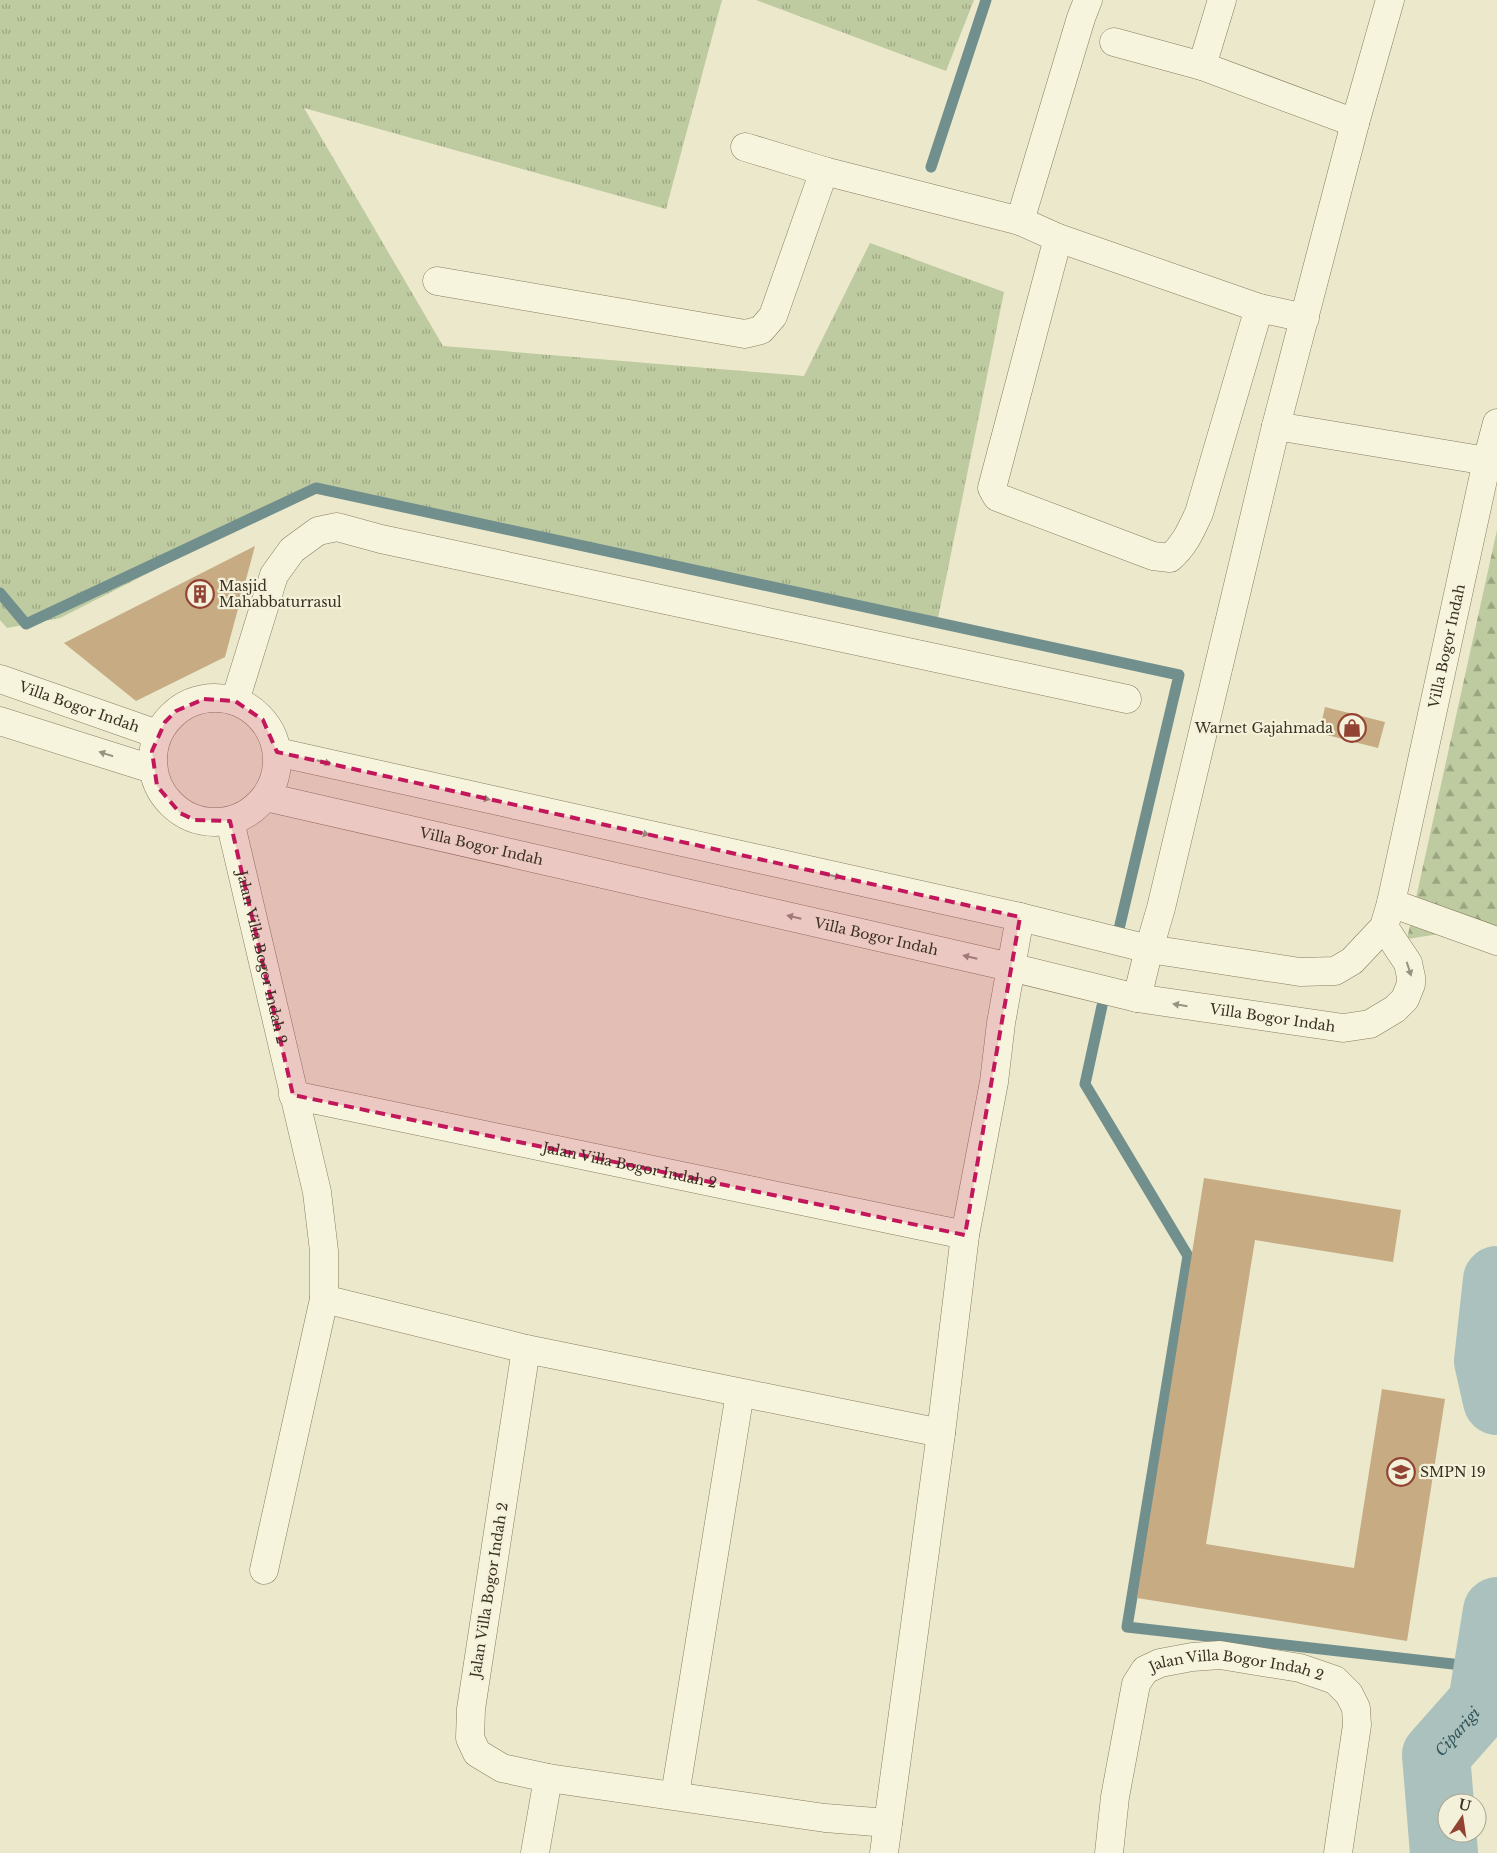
<svg xmlns="http://www.w3.org/2000/svg" width="1497" height="1853" font-family="'Libre Baskerville',serif">
<style>
.grass{fill:url(#grass-tufts)}
.forest{fill:url(#forest-firs)}
.lines{fill:none;stroke-linecap:round;stroke-linejoin:round}
.stream{stroke:#718f8d;stroke-width:11}
.river{stroke:#abc1be;stroke-width:68}
.building{fill:#c7ab83}
.minor-casing{stroke:#887c60;stroke-width:29}
.tertiary-casing{stroke:#887c60;stroke-width:29}
.minor{stroke:#f7f4de;stroke-width:28}
.tertiary{stroke:#f7f4de;stroke-width:28}
.oneway{fill:#989280}
.marked{fill:#c2185b;fill-opacity:0.2;stroke:#c2185b;stroke-width:4;stroke-dasharray:10 6;stroke-linejoin:round}
.labels{text-anchor:middle;dominant-baseline:central;stroke-width:4.5;stroke-linejoin:round;paint-order:stroke}
.poi-label{font-size:14px;fill:#3a3122;stroke:#f4f1da;text-anchor:start}
.street-label{font-size:14px;fill:#3a3122;stroke:#f4f1da}
.water-label{font-size:15px;font-style:italic;fill:#335458;stroke:#f4f1da}
</style>
<defs>
<pattern id="grass-tufts" width="24" height="20" patternUnits="userSpaceOnUse" patternTransform="scale(1.25)"><rect width="24" height="20" fill="#beca9f"/><path d="M3 7l-1-3M5 7V3M7 7l1-3M15 17l-1-3M17 17v-4M19 17l1-3" fill="none" stroke="#9ba581"/></pattern>
<pattern id="forest-firs" width="22" height="20" patternUnits="userSpaceOnUse" patternTransform="scale(1.25)"><rect width="22" height="20" fill="#beca9f"/><path d="M5 1l3.5 6h-7zM16 11l3.5 6h-7z" fill="#9ba581"/></pattern>
</defs>
<rect width="100%" height="100%" fill="#ece8cb"/>
<!-- grass -->
<g class="grass">
<polygon points="0,0 722,0 666,209 304,108 443,346 804,376 870,243 1004,292 938,618 316,488 60,618 7,628 0,620"/>
<polygon points="756,0 974,0 946,71"/>
</g>
<!-- forest -->
<polygon class="forest" points="1497,530 1497,925 1407,939"/>
<g class="lines">
<!-- stream -->
<g class="stream">
<polyline points="931,167 986,0"/>
<polyline points="0,593 26,624 316,488 1179,675 1119,929"/>
<polyline points="1102,1006 1085,1084 1188,1256 1127,1627 1488,1668"/>
</g>
<!-- river -->
<g class="river">
<polyline points="1497,1280 1488,1361 1497,1401"/>
<path id="s1" d="M1444,1853L1436,1755L1482,1703L1497,1611"/>
</g>
</g>
<!-- building -->
<g class="building">
<polygon points="255,546 225,657 136,701 64,643"/>
<polygon points="1325,707 1385,722 1378,748 1319,733"/>
<polygon points="1204,1178 1401,1210 1393,1262 1255,1240 1206,1544 1354,1568 1382,1389 1445,1399 1407,1641 1137,1598"/>
</g>
<g class="lines">
<defs>
<g id="minor">
<polyline points="1222,0 1202,66 1355,123"/>
<polyline points="1114,42 1202,66"/>
<polyline points="745,147 824,171"/>
<polyline points="1020,221 1081,18 1088,0"/>
<path d="M1058,238L992,488L997,497L1153,556L1170,558C1185,545 1191,530 1199,513L1259,308"/>
<polyline points="437,281 745,334 761,330 773,316 824,171 1020,221 1058,238 1259,308 1305,318"/>
<polyline points="1276,426 1487,461"/>
<polyline points="235,701 274,575 292,550 318,531 337,527 381,539 1127,699"/>
<path id="s2" d="M230,821L317,1192L324,1251V1299L264,1570"/>
<polyline points="1391,903 1497,941"/>
<polyline points="1137,998 1149,949 1161,908 1276,426 1355,123 1390,0"/>
<path id="s3" d="M293,1095L965,1235"/>
<polyline points="324,1299 526,1349 941,1433"/>
<polyline points="526,1349 471,1709 470,1738 477,1753 502,1768 548,1778 825,1818 888,1823"/>
<polyline points="675,1795 740,1393"/>
<polyline points="535,1853 548,1778"/>
<polyline points="884,1853 941,1433 965,1235 994,1082 1001,1023 1020,917"/>
<path id="s4" d="M1109,1853L1115,1797L1136,1684L1145,1670L1160,1663L1192,1657L1220,1655L1300,1668L1335,1680L1349,1694L1356,1708L1357,1725L1338,1853"/>
</g>
<g id="tertiary">
<path id="s5" d="M0,679L157,734"/>
<circle cx="215" cy="760" r="62"/>
<polyline points="0,721 152,769"/>
<path id="s6" d="M277,752L1020,917L1149,949L1300,972L1335,971L1352,961L1384,927L1391,903L1487,461L1497,423"/>
<path id="s7" d="M266,797L1010,967L1137,998L1343,1028L1370,1024L1395,1009L1405,999L1411,984V977L1408,963L1384,927"/>
</g>
</defs>
<!-- minor casing -->
<use href="#minor" class="minor-casing"/>
<!-- tertiary casing -->
<use href="#tertiary" class="tertiary-casing"/>
<!-- minor -->
<use href="#minor" class="minor"/>
<!-- tertiary -->
<use href="#tertiary" class="tertiary"/>
</g>
<!-- one-way arrows -->
<defs><path id="oneway-solid" d="M-6-.8H1V-3.2L6.5 0L1 3.2V.8H-6Z" transform="scale(1.25)"/></defs>
<g class="oneway">
<use href="#oneway-solid" transform="translate(106 754) rotate(-162)"/>
<use href="#oneway-solid" transform="translate(324 762) rotate(13)"/>
<use href="#oneway-solid" transform="translate(483 798) rotate(13)"/>
<use href="#oneway-solid" transform="translate(642 833) rotate(13)"/>
<use href="#oneway-solid" transform="translate(834 876) rotate(13)"/>
<use href="#oneway-solid" transform="translate(794 917) rotate(-167)"/>
<use href="#oneway-solid" transform="translate(970 957) rotate(-167)"/>
<use href="#oneway-solid" transform="translate(1409 969) rotate(72)"/>
<use href="#oneway-solid" transform="translate(1180 1005) rotate(-171)"/>
</g>
<!-- marked area -->
<path class="marked" d="M204,699L235,701L263,720L277,752L1020,917L965,1235L293,1095L230,821L195,820L180,813L157,786L152,751L165,722L176,711Z"/>
<!-- icons -->
<defs>
<symbol id="building-ring" viewBox="-11 -11 22 22"><circle r="9.5" fill="#f4f1da" stroke="#934334" stroke-width="1.5"/><path d="M-4-6H4V6H1V3H-1V6H-4ZM-2.5-4.3h1.7v1.8h-1.7ZM.8-4.3h1.7v1.8H.8ZM-2.5-1h1.7V.8h-1.7ZM.8-1h1.7V.8H.8Z" fill="#934334"/></symbol>
<symbol id="shop-ring" viewBox="-11 -11 22 22"><circle r="9.5" fill="#f4f1da" stroke="#934334" stroke-width="1.5"/><path d="M-5-2.5h2.3a2.7 3.5 0 0 1 5.4 0H5L5.5 6h-11ZM-1.5-2.5h3a1.5 2.3 0 0 0-3 0Z" fill="#934334"/></symbol>
<symbol id="school-ring" viewBox="-11 -11 22 22"><circle r="9.5" fill="#f4f1da" stroke="#934334" stroke-width="1.5"/><path d="M0-5L7-2L0 1L-7-2ZM-4 1L0 2.5L4 1V4Q0 6-4 4Z" fill="#934334"/></symbol>
</defs>
<g fill-rule="evenodd">
<use href="#building-ring" x="184" y="578" width="32" height="32"/>
<use href="#shop-ring" x="1336" y="712" width="32" height="32"/>
<use href="#school-ring" x="1385" y="1456" width="32" height="32"/>
</g>
<g class="labels">
<!-- poi labels -->
<g class="poi-label">
<text x="219" y="586">Masjid<tspan x="219" dy="16">Mahabbaturrasul</tspan></text>
<text x="1333" y="728" text-anchor="end">Warnet Gajahmada</text>
<text x="1420" y="1472">SMPN 19</text>
</g>
<!-- street labels -->
<g class="street-label">
<text stroke="none"><textPath href="#s6" startOffset="1436">Villa Bogor Indah</textPath></text>
<text stroke="none"><textPath href="#s5" startOffset="84">Villa Bogor Indah</textPath></text>
<text stroke="none"><textPath href="#s7" startOffset="221">Villa Bogor Indah</textPath></text>
<text stroke="none"><textPath href="#s7" startOffset="626">Villa Bogor Indah</textPath></text>
<text stroke="none"><textPath href="#s2" startOffset="140">Jalan Villa Bogor Indah 2</textPath></text>
<text stroke="none"><textPath href="#s7" startOffset="1031">Villa Bogor Indah</textPath></text>
<text stroke="none"><textPath href="#s3" startOffset="344">Jalan Villa Bogor Indah 2</textPath></text>
<text transform="translate(489 1590) rotate(-81)">Jalan Villa Bogor Indah 2</text>
<text stroke="none"><textPath href="#s4" startOffset="282">Jalan Villa Bogor Indah 2</textPath></text>
</g>
<!-- water labels -->
<g class="water-label">
<text stroke="none"><textPath href="#s1" startOffset="130">Ciparigi</textPath></text>
</g>
</g>
<!-- north arrow -->
<g transform="translate(1462 1818) rotate(13)"><circle r="24" fill="#f4f1da" stroke="#aaa490"/>
<path d="M0-4L9 19L0 12L-9 19Z" fill="#934334"/>
<text y="-8" font-size="14" font-weight="bold" text-anchor="middle" fill="#3a3122">U</text>
</g>
</svg>
